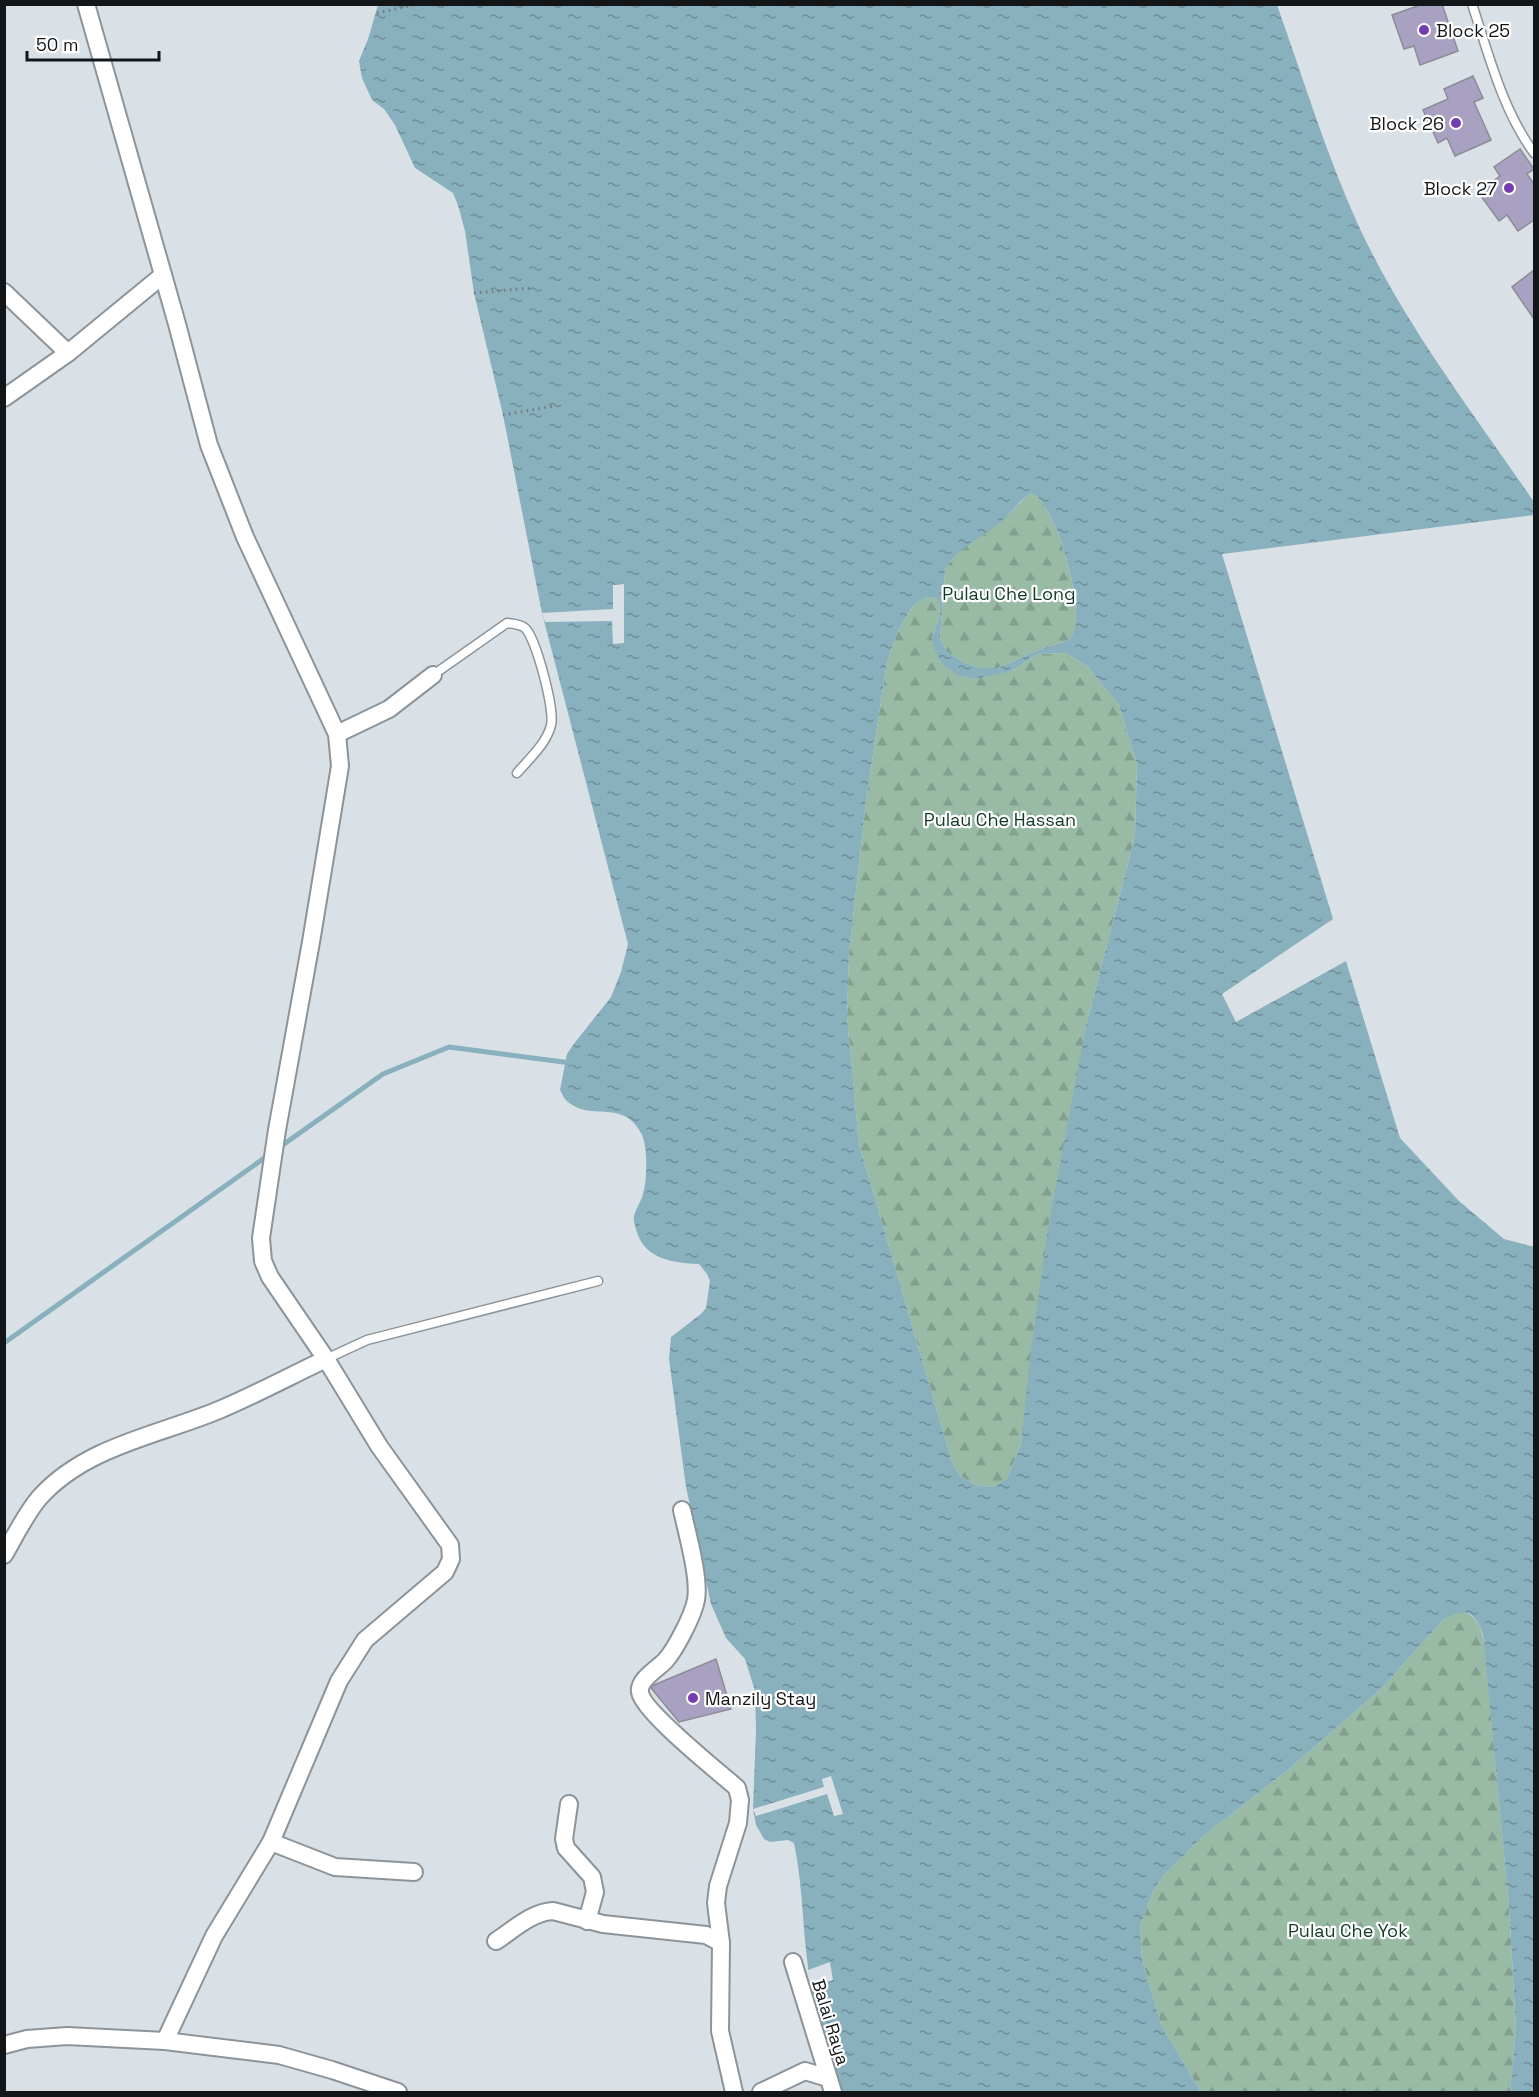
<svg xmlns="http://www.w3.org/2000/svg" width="1539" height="2097" font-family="'Space Grotesk',sans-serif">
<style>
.forest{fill:url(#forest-firs)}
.water{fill:url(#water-ripples);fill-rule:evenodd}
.pier{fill:#d9e1e7}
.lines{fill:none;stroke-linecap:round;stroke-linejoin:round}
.stream{stroke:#88b0bd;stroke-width:5}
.building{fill:#a8a1c2;stroke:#8d8c94;stroke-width:1.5}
.service-casing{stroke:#8c949a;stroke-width:11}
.minor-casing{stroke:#8c949a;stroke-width:20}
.path{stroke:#74797d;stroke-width:3;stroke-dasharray:1.5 4.5;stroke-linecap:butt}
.service{stroke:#fff;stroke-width:8}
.minor{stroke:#fff;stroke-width:16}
.poi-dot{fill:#753bb1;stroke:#fff;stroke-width:2}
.labels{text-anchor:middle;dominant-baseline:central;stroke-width:4.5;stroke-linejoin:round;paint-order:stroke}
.poi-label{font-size:18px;fill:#131618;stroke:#fff;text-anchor:start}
.park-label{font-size:18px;fill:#0f3a25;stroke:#fff}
.street-label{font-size:18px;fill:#131618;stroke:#fff}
</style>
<defs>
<pattern id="forest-firs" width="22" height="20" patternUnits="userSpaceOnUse" patternTransform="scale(1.5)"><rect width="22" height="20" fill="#99bba6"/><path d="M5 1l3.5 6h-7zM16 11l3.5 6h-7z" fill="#83a08e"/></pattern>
<pattern id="water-ripples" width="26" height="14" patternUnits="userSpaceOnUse" patternTransform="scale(1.5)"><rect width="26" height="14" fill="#88b0bd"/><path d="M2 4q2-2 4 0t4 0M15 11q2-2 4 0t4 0" fill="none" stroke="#6e8e99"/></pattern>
</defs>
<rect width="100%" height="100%" fill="#d9e1e7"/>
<!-- forest -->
<g class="forest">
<path d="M1031,493C1056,502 1082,602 1075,628C1074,632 1071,636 1069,640L1036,651L998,668H980L965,663L947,652L940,638L945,570C959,544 988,533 1010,513C1017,507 1022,499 1031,493Z"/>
<polygon points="928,597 933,597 939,601 940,614 932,638 957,675 1011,671 1037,654 1066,653 1088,667 1119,705 1137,764 1135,836 1086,1026 1021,1444 1007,1479 993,1487 975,1485 959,1475 951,1459 859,1144 847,1018 849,953 866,801 887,661 898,631 909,612 915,604"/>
<path d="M1455,1612C1483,1609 1484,1642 1486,1662L1509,1906L1516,2030L1510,2092H1201L1161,2025L1142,1959L1140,1927L1153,1891L1164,1875L1201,1838L1289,1769L1382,1688L1443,1620Z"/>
</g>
<!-- water -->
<path class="water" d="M378,5H1277C1304,80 1327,158 1361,231C1407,328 1474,414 1534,502V515L1222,554L1333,919L1222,994L1236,1022L1346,961L1400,1138L1459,1201L1504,1239L1534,1247V2092H1510L1516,2030L1509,1906L1483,1635C1475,1610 1464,1607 1443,1620L1382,1688L1289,1769L1201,1838L1164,1875L1153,1891L1140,1927L1142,1959L1161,2025L1201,2092H841C831,2057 817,2021 811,1985C802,1938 804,1890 794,1843L788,1840L770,1842L764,1839L756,1825L753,1809L756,1730L755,1691L745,1659L726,1638L711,1604L686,1487L669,1359L671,1337L701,1314L706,1308L710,1281L707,1274L699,1264C673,1263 643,1259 636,1229C635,1225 633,1220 634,1216C636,1208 641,1202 643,1194C647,1181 648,1148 642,1135C624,1097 591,1123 567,1101C564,1099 562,1093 560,1090L567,1054L573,1045L611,997L621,972L628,944L542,613L503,415L474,293L465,231L458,205L453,193L415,168L395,125L384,109L372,100L362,78L359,61L368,39ZM1031,493C1056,502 1082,602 1075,627C1074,632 1071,636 1069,640L1036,651L998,668H980L965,663L947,652L940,638L945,570C958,546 983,538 1003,520C1013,512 1019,500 1031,493ZM928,597H933L939,601L940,614L932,638L934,648L941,663L957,675L975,679L1011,671L1037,654L1066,653L1088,667L1119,705L1137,764L1135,836L1086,1026L1049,1222L1031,1350L1021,1444L1007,1479L993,1487L975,1485L959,1475L951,1459L859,1144L847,1018L849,953L866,801L887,661L898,631L909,612L915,604Z"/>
<!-- pier -->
<g class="pier">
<polygon points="624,584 624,643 613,644 612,621 545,622 542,613 613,609 613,585"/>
<polygon points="831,1776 843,1814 834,1816 827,1794 756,1816 753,1809 824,1787 822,1779"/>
<polygon points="830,1962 833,1980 811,1988 808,1970"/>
</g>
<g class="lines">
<!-- stream -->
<g class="stream">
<polyline points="277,1149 383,1074 449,1047 571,1063"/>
<polyline points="4,1343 270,1154"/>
</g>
</g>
<!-- building -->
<g class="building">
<polygon points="1423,4 1442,4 1458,51 1420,65 1414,46 1404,49 1392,15"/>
<polygon points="1473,76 1483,98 1474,102 1491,140 1455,156 1447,138 1438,143 1423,110 1448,99 1444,89"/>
<polygon points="1520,149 1534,169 1527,174 1534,184 1534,220 1518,231 1507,215 1499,221 1478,192 1500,176 1494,167"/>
<polygon points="1534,270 1534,319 1512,287"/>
<polygon points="716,1659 731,1709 679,1722 651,1688 654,1685"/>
</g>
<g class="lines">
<defs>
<g id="service">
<path d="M1472,4C1489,55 1502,109 1534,153"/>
<path d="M433,675L507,623C513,624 520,624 525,628C536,638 555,710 551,725C547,743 529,759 517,773"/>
<polyline points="326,1359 367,1340 598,1281"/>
</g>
<g id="minor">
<polyline points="86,4 177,324 209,445 245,537 337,734 340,766 311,942 277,1130 261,1238 263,1261 270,1277 326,1359 379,1446 450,1545 451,1559 445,1572 365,1640 339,1681 271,1842 214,1936 165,2041"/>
<polyline points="4,292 68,353"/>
<polyline points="4,398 68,353 163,275"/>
<polyline points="337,734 389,709 433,675"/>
<path d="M682,1510C687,1533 700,1578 696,1600C693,1616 675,1650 665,1661C657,1669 638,1680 640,1692C642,1711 719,1772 737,1788L740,1800L738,1823L718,1886L716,1903L721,1943L720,2031L734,2092"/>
<path d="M4,1555C15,1536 26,1513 40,1497C86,1446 159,1435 219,1410C255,1395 290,1376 326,1359"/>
<polyline points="569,1804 564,1839 566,1848 592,1877 595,1892 587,1921"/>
<polyline points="271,1842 335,1867 414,1872"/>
<path d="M496,1941C513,1930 532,1912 553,1911L603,1924L706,1935L721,1943"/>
<polyline points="793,1962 833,2092"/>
<polyline points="4,2045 27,2039 67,2036 165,2041 279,2055 332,2070 398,2092"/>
<polyline points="761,2092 805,2071 828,2078"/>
</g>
</defs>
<!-- service casing -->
<use href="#service" class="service-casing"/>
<!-- minor casing -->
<use href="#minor" class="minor-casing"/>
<!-- path -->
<g class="path">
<polyline points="377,13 418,4"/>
<polyline points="474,293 531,288"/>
<polyline points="503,415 554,406"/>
</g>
<!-- service -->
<use href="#service" class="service"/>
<!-- minor -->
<use href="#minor" class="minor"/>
</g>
<!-- markers -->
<g class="poi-dot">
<circle cx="1424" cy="30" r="6"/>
<circle cx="1456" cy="123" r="6"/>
<circle cx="1509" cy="188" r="6"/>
<circle cx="693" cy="1698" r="6"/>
</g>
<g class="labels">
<!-- poi labels -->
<g class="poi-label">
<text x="1436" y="30">Block 25</text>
<text x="1444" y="123" text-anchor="end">Block 26</text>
<text x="1497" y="188" text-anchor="end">Block 27</text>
<text x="705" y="1698">Manzily Stay</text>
</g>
<!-- park labels -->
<g class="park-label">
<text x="1009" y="593">Pulau Che Long</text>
<text x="1000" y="819">Pulau Che Hassan</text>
<text x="1348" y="1930">Pulau Che Yok</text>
</g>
<!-- street labels -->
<g class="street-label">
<text transform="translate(831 2022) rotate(73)">Balai Raya</text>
</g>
</g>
<!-- border -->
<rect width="1539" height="2097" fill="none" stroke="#131618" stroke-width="12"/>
<!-- scale -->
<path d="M27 51v9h132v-9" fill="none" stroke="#131618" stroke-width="3"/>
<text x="36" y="51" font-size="18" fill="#131618" stroke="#ffffff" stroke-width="4.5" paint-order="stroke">50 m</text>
</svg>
